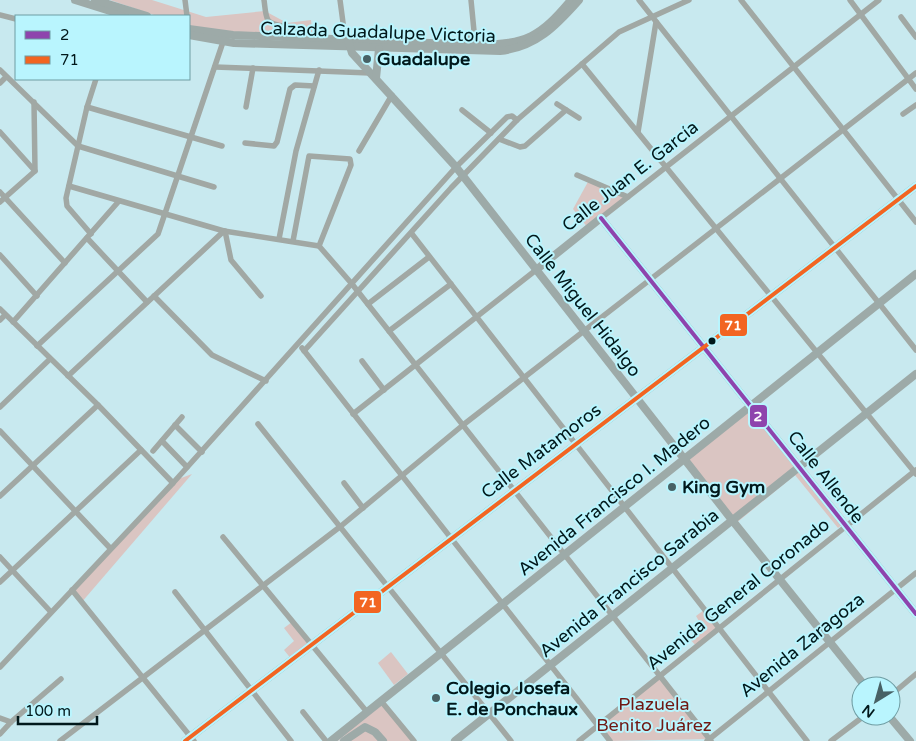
<svg xmlns="http://www.w3.org/2000/svg" width="916" height="741" font-family="'Varela Round',sans-serif">
<style>
.green{fill:#dac5c2}
.lines{fill:none;stroke-linecap:round;stroke-linejoin:round}
.minor{stroke:#a1a8a4;stroke-width:5.5}
.major{stroke:#9daaa8;stroke-width:8}
.bus-1-casing{stroke:#b9f5fe;stroke-width:8}
.bus-2-casing{stroke:#b9f5fe;stroke-width:8}
.bus-1{stroke:#8e44ad;stroke-width:4}
.bus-2{stroke:#f26522;stroke-width:4}
.poi-dot{fill:#476165;stroke:#b9f5fe;stroke-width:2}
.bus-dot{fill:#01181b;stroke:#b9f5fe;stroke-width:2}
.labels{text-anchor:middle;dominant-baseline:central;stroke-width:4;stroke-linejoin:round;paint-order:stroke}
.street-label{font-size:18px;fill:#01181b;stroke:#b9f5fe}
.poi-label{font-size:18px;font-weight:bold;fill:#01181b;stroke:#b9f5fe;text-anchor:start}
.park-label{font-size:18px;fill:#701813;stroke:#b9f5fe}
.line-badge{stroke:#b9f5fe;stroke-width:2}
.badge-label{font-size:14px;text-anchor:middle;font-weight:bold;fill:#fff}
</style>
<rect width="100%" height="100%" fill="#c8e9ef"/>
<!-- green -->
<g class="green">
<polygon points="110,0 152,0 206,17 265,11 287,23 311,20 313,38 268,37 189,27 189,16 157,16"/>
<polygon points="589,180 628,197 588,228 573,209"/>
<polygon points="749,404 843,524 838,528 795,475 735,524 683,458"/>
<polygon points="192,474 81,603 70,590 173,481"/>
<polygon points="704,610 718,629 696,646 690,639 703,628 696,616"/>
<polygon points="292,622 311,645 292,660 284,650 294,641 284,628"/>
<polygon points="391,652 408,674 394,685 378,663"/>
<polygon points="659,675 709,739 609,741 597,725"/>
<polygon points="380,699 413,741 339,741 348,733 338,741 332,741"/>
</g>
<g class="lines">
<!-- minor -->
<g class="minor">
<polyline points="185,0 187,16"/>
<path d="M264,0C265,6 265,15 268,20C276,31 302,20 310,39"/>
<polyline points="340,0 344,30 348,40"/>
<polyline points="639,0 916,350"/>
<polyline points="741,0 916,222"/>
<polyline points="850,0 916,89"/>
<polyline points="0,15 16,19"/>
<polyline points="901,17 916,37"/>
<polyline points="465,45 467,38 474,31 471,0"/>
<polyline points="582,64 916,474"/>
<polyline points="215,67 370,73"/>
<polyline points="0,70 78,146 214,187"/>
<polyline points="0,83 6,77"/>
<polyline points="557,104 579,118"/>
<polyline points="87,107 222,146"/>
<polyline points="246,107 253,68"/>
<polyline points="462,110 491,133"/>
<polyline points="903,114 916,105"/>
<polyline points="0,132 35,171"/>
<polyline points="638,132 656,22"/>
<polyline points="499,139 520,147 525,146 566,110"/>
<polyline points="245,143 274,146 277,142 290,89 295,85 314,86"/>
<polyline points="359,151 392,95"/>
<polyline points="577,175 628,197"/>
<polyline points="69,186 224,231 319,246 352,284 711,741"/>
<polyline points="0,192 65,263"/>
<polyline points="0,202 35,171 34,102"/>
<polyline points="601,218 879,0"/>
<polyline points="225,231 231,260 261,296"/>
<polyline points="91,234 67,206 66,198 87,107 96,79"/>
<polyline points="412,234 807,741"/>
<polyline points="87,238 147,302"/>
<polyline points="279,239 296,151 319,70"/>
<polyline points="293,241 309,156 350,159 351,165 319,246"/>
<polyline points="0,255 37,296"/>
<polyline points="154,296 212,355 266,381"/>
<polyline points="368,304 429,257"/>
<polyline points="0,309 98,405 173,483"/>
<polyline points="0,320 5,315"/>
<polyline points="13,322 119,201"/>
<polyline points="389,331 451,284"/>
<polyline points="37,346 158,234 223,42"/>
<polyline points="302,348 610,741"/>
<polyline points="304,351 451,188 517,120 619,32 689,0"/>
<polyline points="362,361 384,390"/>
<polyline points="68,376 224,231"/>
<polyline points="0,407 50,359"/>
<polyline points="353,414 536,270"/>
<polyline points="258,424 511,741"/>
<polyline points="175,425 202,452"/>
<polyline points="0,431 110,548"/>
<polyline points="162,441 187,467"/>
<polyline points="153,451 182,417"/>
<polyline points="344,483 363,508"/>
<polyline points="0,496 98,405"/>
<polyline points="223,537 367,712"/>
<polyline points="0,557 50,611"/>
<polyline points="0,582 141,450"/>
<polyline points="72,590 194,741"/>
<polyline points="175,592 291,741"/>
<polyline points="0,667 173,483 456,167 507,117 512,116 517,120"/>
<polyline points="891,695 916,674"/>
<polyline points="381,701 414,741"/>
<polyline points="303,712 326,741"/>
<polyline points="0,718 11,722"/>
<polyline points="0,734 11,722 61,679"/>
<polyline points="60,741 341,526 463,425 916,73"/>
<polyline points="579,741 916,470"/>
<polyline points="707,741 916,573"/>
<polyline points="831,741 864,716"/>
</g>
<!-- major -->
<g class="major">
<polyline points="75,0 126,16"/>
<polyline points="95,0 147,16"/>
<path d="M189,29L233,35L478,45C527,44 540,37 571,0"/>
<path d="M189,35L234,43L500,51C536,47 556,26 579,0"/>
<polyline points="348,40 352,53 456,167 732,520 865,686"/>
<polyline points="376,78 379,49"/>
<polyline points="536,270 601,218 916,614"/>
<polyline points="889,716 910,741"/>
<polyline points="185,741 916,186"/>
<polyline points="331,741 916,274"/>
<polyline points="344,741 365,727 375,732 383,741"/>
<polyline points="455,741 916,374"/>
</g>
<defs>
<polyline id="bus-1" points="601,218 916,614"/>
<polyline id="bus-2" points="185,741 916,186"/>
</defs>
<!-- bus-1 casing -->
<use href="#bus-1" class="bus-1-casing"/>
<!-- bus-2 casing -->
<use href="#bus-2" class="bus-2-casing"/>
<!-- bus-1 -->
<use href="#bus-1" class="bus-1"/>
<!-- bus-2 -->
<use href="#bus-2" class="bus-2"/>
</g>
<!-- markers -->
<g class="poi-dot">
<circle cx="367" cy="59" r="5"/>
<circle cx="672" cy="487" r="5"/>
<circle cx="436" cy="698" r="5"/>
</g>
<circle class="bus-dot" cx="712" cy="341" r="4.5"/>
<g class="labels">
<!-- street labels -->
<g class="street-label">
<text transform="translate(378 32) rotate(2)">Calzada Guadalupe Victoria</text>
<text transform="translate(630 176) rotate(-38)">Calle Juan E. García</text>
<text transform="translate(583 305) rotate(52)">Calle Miguel Hidalgo</text>
<text transform="translate(541 451) rotate(-37)">Calle Matamoros</text>
<text transform="translate(826 477) rotate(52)">Calle Allende</text>
<text transform="translate(614 496) rotate(-39)">Avenida Francisco I. Madero</text>
<text transform="translate(629 583) rotate(-39)">Avenida Francisco Sarabia</text>
<text transform="translate(738 594) rotate(-39)">Avenida General Coronado</text>
<text transform="translate(802 645) rotate(-39)">Avenida Zaragoza</text>
</g>
<!-- poi labels -->
<g class="poi-label">
<text x="377" y="59">Guadalupe</text>
<text x="682" y="487">King Gym</text>
<text x="446" y="688">Colegio Josefa<tspan x="446" dy="21">E. de Ponchaux</tspan></text>
</g>
<!-- park labels -->
<g class="park-label">
<text x="654" y="704">Plazuela<tspan x="654" dy="21">Benito Juárez</tspan></text>
</g>
</g>
<g class="line-badge">
<rect x="719" y="313" width="29" height="24" rx="5" fill="#f26522"/>
<rect x="749" y="404" width="19" height="24" rx="5" fill="#8e44ad"/>
<rect x="353" y="590" width="29" height="24" rx="5" fill="#f26522"/>
</g>
<g class="badge-label">
<text x="733" y="330">71</text>
<text x="758" y="421">2</text>
<text x="368" y="607">71</text>
</g>
<!-- legend -->
<rect x="15" y="15" width="175" height="65" fill="#b9f5fe" stroke="#6f9da3"/>
<rect x="25" y="31" width="25" height="8" fill="#8e44ad" stroke="#6f9da3"/>
<text x="60" y="40" font-size="15" fill="#01181b">2</text>
<rect x="25" y="56" width="25" height="8" fill="#f26522" stroke="#6f9da3"/>
<text x="60" y="65" font-size="15" fill="#01181b">71</text>
<!-- north arrow -->
<g transform="translate(876 701) rotate(217)"><circle r="24" fill="#b9f5fe" stroke="#6f9da3"/>
<path d="M0-4L9 19L0 12L-9 19Z" fill="#476165"/>
<text y="-8" font-size="14" font-weight="bold" text-anchor="middle" fill="#01181b">N</text>
</g>
<!-- scale -->
<path d="M18 716v8h79v-8" fill="none" stroke="#01181b" stroke-width="2.5"/>
<text x="25" y="716" font-size="15" fill="#01181b" stroke="#b9f5fe" stroke-width="4" paint-order="stroke">100 m</text>
</svg>
